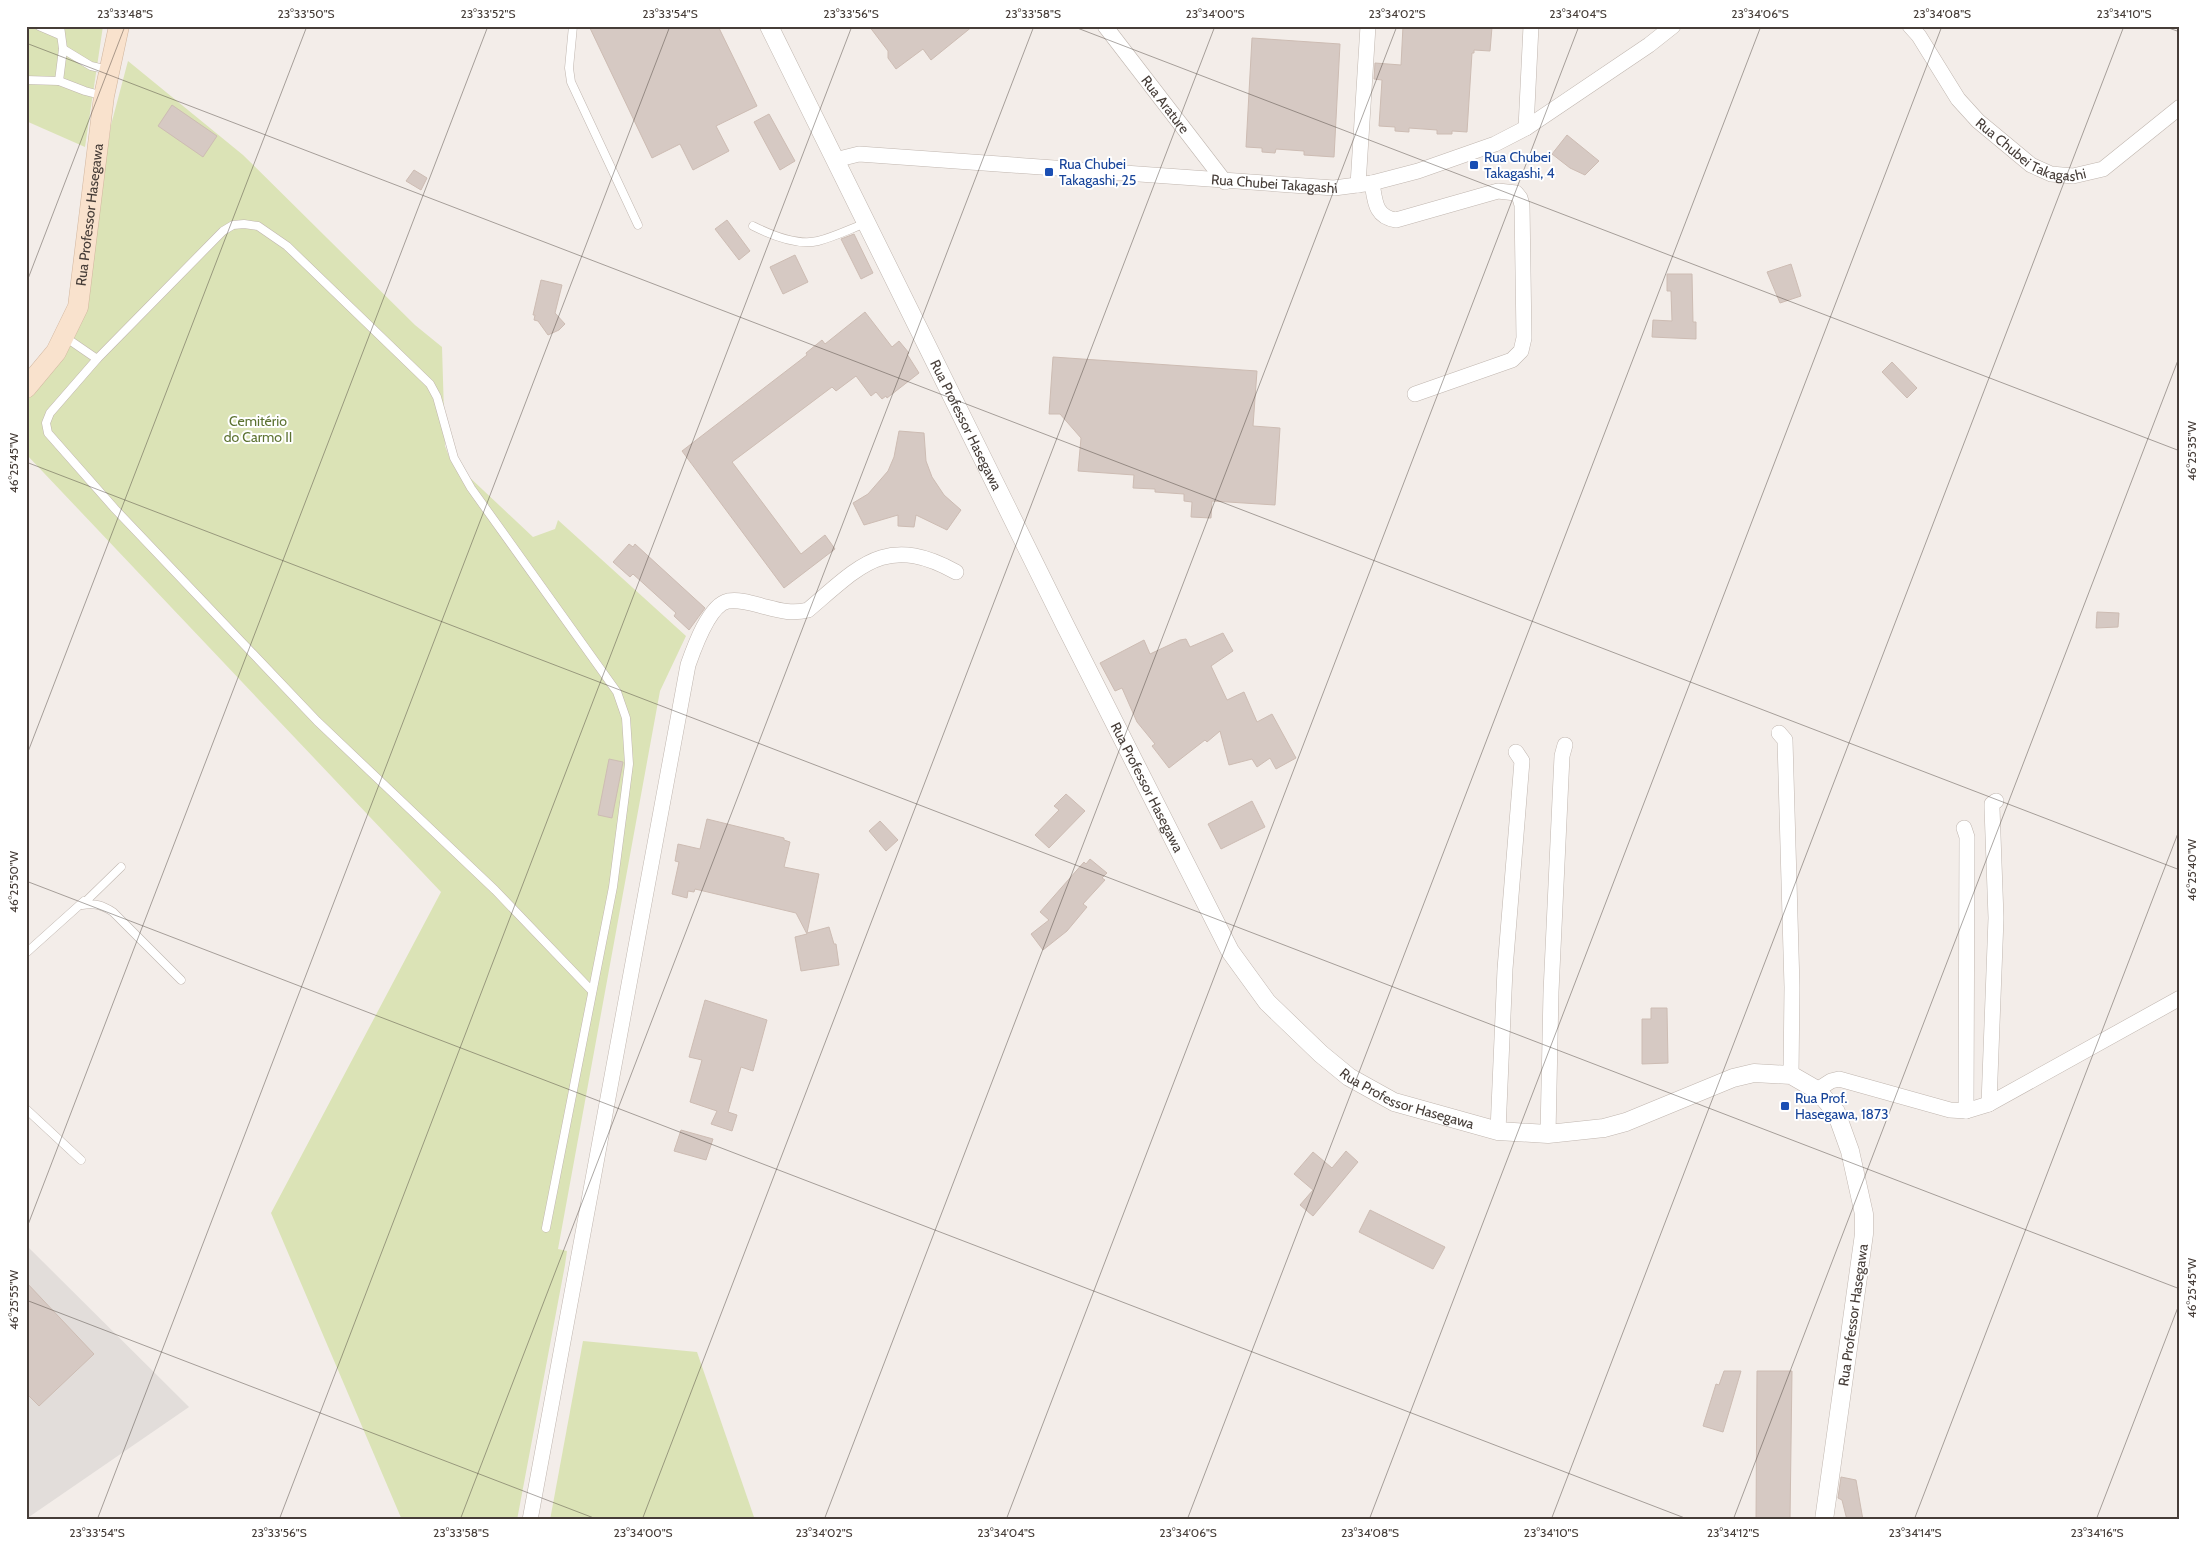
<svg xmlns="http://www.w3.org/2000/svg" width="2206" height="1546" font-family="Cabin,sans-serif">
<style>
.industrial{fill:#e2ddda}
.green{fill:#dbe3b6}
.building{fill:#d6c9c3;stroke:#cdbcb3}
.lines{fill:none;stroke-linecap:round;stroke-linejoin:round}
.service-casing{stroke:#c0b6af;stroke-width:9}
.minor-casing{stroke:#c0b6af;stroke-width:16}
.tertiary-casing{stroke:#c0b6af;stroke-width:19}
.secondary-casing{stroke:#d1b69f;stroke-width:21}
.service{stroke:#fff;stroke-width:8}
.minor{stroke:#fff;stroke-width:15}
.tertiary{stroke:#fff;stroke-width:18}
.secondary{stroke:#f9e2cd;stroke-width:20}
.ticks{fill:none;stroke:#463d38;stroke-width:1;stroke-opacity:0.45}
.transit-dot{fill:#1a4fb4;stroke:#fff;stroke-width:2}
.labels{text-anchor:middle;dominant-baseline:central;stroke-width:4;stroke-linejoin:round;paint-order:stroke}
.street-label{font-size:14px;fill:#463d38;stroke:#fff}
.transit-label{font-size:14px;fill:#164399;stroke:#fff;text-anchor:start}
.park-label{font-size:14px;fill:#5c7231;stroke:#fff}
.neatline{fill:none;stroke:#463d38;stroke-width:2}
.ticks-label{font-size:12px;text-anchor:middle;fill:#463d38}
</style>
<rect width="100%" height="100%" fill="#f3ede9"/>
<!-- industrial -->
<polygon class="industrial" points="26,1245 189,1407 26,1519"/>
<!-- green -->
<g class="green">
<polygon points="26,26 103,26 85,147 26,121"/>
<polygon points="128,61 243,155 415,325 442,347 445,446 450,459 533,537 555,529 558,520 686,636 660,691 558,1249 567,1251 565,1265 517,1520 402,1520 271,1213 441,892 26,454 26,398 59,356 98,212 111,125"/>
<polygon points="583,1341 697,1352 755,1520 550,1520"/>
</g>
<!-- building -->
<g class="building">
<polygon points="589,26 718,26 757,106 716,126 729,151 693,170 680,144 652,158"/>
<polygon points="869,26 973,26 931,60 923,49 896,69 888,58 888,51"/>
<polygon points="1403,26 1492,27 1490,51 1474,50 1474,53 1472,53 1467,132 1452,131 1452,134 1437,134 1437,130 1409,128 1409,132 1395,131 1395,127 1379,126 1382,80 1374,79 1375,63 1401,65"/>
<polygon points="1252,38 1340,44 1334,157 1304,155 1304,151 1276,149 1275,153 1262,152 1262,148 1246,147"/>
<polygon points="172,105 217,136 203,157 158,126"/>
<polygon points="769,114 795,161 780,170 754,122"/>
<polygon points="1567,135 1599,161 1585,175 1570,168 1552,154"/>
<polygon points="414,170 427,178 421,190 406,181"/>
<polygon points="727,220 750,251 739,260 715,229"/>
<polygon points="854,234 873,273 861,279 841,239"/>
<polygon points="795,255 808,282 783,294 770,267"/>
<polygon points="1791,264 1801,296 1780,303 1767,272"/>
<polygon points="1667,274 1692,274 1693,322 1696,322 1696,339 1652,337 1653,320 1672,321 1671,291 1667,291"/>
<polygon points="541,280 562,285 555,313 565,324 559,330 548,335 538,321 534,320 535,315 533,315"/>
<polygon points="865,312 892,347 899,341 909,353 907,354 919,373 887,398 886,396 882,399 876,392 871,396 856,376 836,391 832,387 732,462 801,554 825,535 835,549 784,588 682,451 807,355 806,353 822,340 825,344"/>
<polygon points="1053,357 1257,371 1253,426 1280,428 1275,505 1212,501 1211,518 1191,517 1192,502 1184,501 1184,494 1155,492 1155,489 1133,488 1134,475 1078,471 1081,438 1060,414 1049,414"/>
<polygon points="1892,362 1917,388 1907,398 1882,372"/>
<polygon points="899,431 924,433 926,461 932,477 944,495 961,510 947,530 916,515 914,527 898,526 898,515 864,525 853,503 868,494 888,471 894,457"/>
<polygon points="629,544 633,547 635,544 705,608 689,630 674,616 676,613 633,574 630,577 613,562"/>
<polygon points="2097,612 2119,613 2118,627 2096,628"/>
<polygon points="1223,633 1233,651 1211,666 1227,700 1244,692 1257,722 1272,714 1296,758 1276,769 1270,758 1257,767 1252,759 1229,765 1220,731 1207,742 1205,740 1169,768 1152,746 1155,744 1137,722 1122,688 1115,691 1100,663 1144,640 1150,654 1180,640 1186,639 1190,647"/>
<polygon points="609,759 623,762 612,818 598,815"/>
<polygon points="1066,794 1085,811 1049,848 1035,835 1059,810 1054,806"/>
<polygon points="1252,801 1265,827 1221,849 1208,824"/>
<polygon points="707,819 784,838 784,840 790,842 784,867 819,874 807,933 829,927 834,944 836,944 839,965 801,971 795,937 807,934 796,913 695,889 694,892 688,891 687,898 672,894 679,862 675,861 678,844 700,849"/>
<polygon points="880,821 898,840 886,851 869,831"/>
<polygon points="1090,859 1107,873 1102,878 1105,880 1083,904 1087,907 1067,931 1043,950 1031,934 1049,920 1040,912 1084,862 1086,864"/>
<polygon points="705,1000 767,1020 753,1071 741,1067 728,1112 737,1115 732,1131 711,1124 717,1111 690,1102 702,1060 689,1057"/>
<polygon points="1651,1008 1667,1008 1668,1063 1642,1064 1642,1019 1651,1019"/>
<polygon points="681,1130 713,1139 706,1160 674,1151"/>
<polygon points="1346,1151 1358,1162 1313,1216 1300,1205 1313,1190 1294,1174 1313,1152 1332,1168"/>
<polygon points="1370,1210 1445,1247 1433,1269 1359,1232"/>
<polygon points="26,1282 94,1354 39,1406 26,1393"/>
<polygon points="1724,1371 1741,1371 1723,1432 1703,1426 1716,1384 1719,1385"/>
<polygon points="1757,1371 1792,1371 1790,1520 1756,1520"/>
<polygon points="1841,1477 1856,1480 1863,1520 1847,1520 1842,1500 1838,1498"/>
</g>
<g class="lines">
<defs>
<g id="service">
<polyline points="39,26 60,35"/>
<polyline points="573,26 569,68 571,82 638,225"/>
<polyline points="63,49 91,66 109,70"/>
<polyline points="26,80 59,81 85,91 104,96"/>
<polyline points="59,81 63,49 60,26"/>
<path d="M753,226C771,235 797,246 818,241C834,237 850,229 866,223"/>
<polyline points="65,337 97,359 223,231 233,225 244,224 258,226 287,246 430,384 437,397 454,458 471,488 617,692 626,718 629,764 613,887 546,1228"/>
<polyline points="97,359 50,413 46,423 48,433 115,509 317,721 495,890 592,991"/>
<path d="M121,867L82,905C95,903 102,905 113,912L181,980"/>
<polyline points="26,953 84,901"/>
<polyline points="26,1109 81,1160"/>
</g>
<g id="minor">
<path id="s1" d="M1105,26L1225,182"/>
<path id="s2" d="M1910,26L1919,36L1958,99L1978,121L2031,165L2051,174L2073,176L2103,169L2180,107"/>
<polyline points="1526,128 1531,26"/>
<path id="s3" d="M835,160L859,154L1334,188L1372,183L1418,171L1495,144L1526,128L1649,45L1673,26"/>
<path d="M1372,183C1375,201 1375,217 1396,220L1498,191L1516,193L1520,198L1522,205L1524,338L1521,351L1512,360L1415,394"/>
<polyline points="1358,185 1368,26"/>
<polyline points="1779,733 1785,740 1792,987 1791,1075"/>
<polyline points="1964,828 1967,837 1966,1111"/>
<polyline points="1817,1090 1831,1081 1839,1079 1950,1110 1966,1111 1989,1104 2180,998"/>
<polyline points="1989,1104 1996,918 1992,808 1992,804 1996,801"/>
<polyline points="1498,1131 1505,969 1522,761 1516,752"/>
<polyline points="1548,1134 1551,992 1562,756 1565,745"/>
<path d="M530,1520L688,665C694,648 709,605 728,601C741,599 754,604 766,607C781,611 793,614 808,610C860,566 886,533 956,572"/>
</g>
<g id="tertiary">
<path id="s4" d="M769,26L1065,625L1230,951L1267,1002L1321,1054L1349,1077L1394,1102L1498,1131L1548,1134L1604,1128L1626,1122L1733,1078L1754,1073L1791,1075L1817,1090L1836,1112L1850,1151L1864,1214V1234L1824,1520"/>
</g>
<g id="secondary">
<path id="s5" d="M26,388L56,352L78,307L104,96L119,26"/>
</g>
</defs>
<!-- service casing -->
<use href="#service" class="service-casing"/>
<!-- minor casing -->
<use href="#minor" class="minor-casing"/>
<!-- tertiary casing -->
<use href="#tertiary" class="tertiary-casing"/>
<!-- secondary casing -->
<use href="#secondary" class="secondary-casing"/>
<!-- service -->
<use href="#service" class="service"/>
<!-- minor -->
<use href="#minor" class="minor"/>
<!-- tertiary -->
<use href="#tertiary" class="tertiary"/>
<!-- secondary -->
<use href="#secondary" class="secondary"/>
</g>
<!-- ticks -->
<path class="ticks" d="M1072,26L2180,451M2163,26L2180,32M26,43L2180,870M26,284L125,26M26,462L2180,1289M26,757L307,26M26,881L1690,1520M26,1230L488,26M26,1300L599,1520M97,1520L670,26M279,1520L852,26M460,1520L1034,26M642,1520L1215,26M824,1520L1397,26M1006,1520L1579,26M1187,1520L1761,26M1369,1520L1942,26M1551,1520L2124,26M1733,1520L2180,355M1914,1520L2180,828M2096,1520L2180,1302"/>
<!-- markers -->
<g class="transit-dot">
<rect x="1469" y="160" width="10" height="10" rx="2.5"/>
<rect x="1044" y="167" width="10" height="10" rx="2.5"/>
<rect x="1780" y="1101" width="10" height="10" rx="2.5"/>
</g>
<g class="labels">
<!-- street labels -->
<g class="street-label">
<text stroke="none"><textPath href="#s1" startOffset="99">Rua Arature</textPath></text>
<text stroke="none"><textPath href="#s2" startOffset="180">Rua Chubei Takagashi</textPath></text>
<text stroke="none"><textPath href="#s3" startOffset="441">Rua Chubei Takagashi</textPath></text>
<text stroke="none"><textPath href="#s5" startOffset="190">Rua Professor Hasegawa</textPath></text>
<text stroke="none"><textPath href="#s4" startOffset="445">Rua Professor Hasegawa</textPath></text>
<text stroke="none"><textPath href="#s4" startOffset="850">Rua Professor Hasegawa</textPath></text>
<text stroke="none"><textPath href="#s4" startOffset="1270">Rua Professor Hasegawa</textPath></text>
<text transform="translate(1853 1315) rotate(-82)">Rua Professor Hasegawa</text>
</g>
<!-- transit labels -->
<g class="transit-label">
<text x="1484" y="157">Rua Chubei<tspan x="1484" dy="16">Takagashi, 4</tspan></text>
<text x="1059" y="164">Rua Chubei<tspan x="1059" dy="16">Takagashi, 25</tspan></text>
<text x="1795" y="1098">Rua Prof.<tspan x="1795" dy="16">Hasegawa, 1873</tspan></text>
</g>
<!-- park labels -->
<g class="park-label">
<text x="258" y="421">Cemitério<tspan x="258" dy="16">do Carmo II</tspan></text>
</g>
</g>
<!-- border -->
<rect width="2206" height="1546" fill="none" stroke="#ffffff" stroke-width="55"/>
<rect x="28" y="28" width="2150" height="1490" class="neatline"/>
<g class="ticks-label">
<text x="125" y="18">23°33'48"S</text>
<text x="306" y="18">23°33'50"S</text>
<text x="488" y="18">23°33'52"S</text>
<text x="670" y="18">23°33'54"S</text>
<text x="851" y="18">23°33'56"S</text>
<text x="1033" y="18">23°33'58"S</text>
<text x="1215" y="18">23°34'00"S</text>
<text x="1397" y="18">23°34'02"S</text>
<text x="1578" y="18">23°34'04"S</text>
<text x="1760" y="18">23°34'06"S</text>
<text x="1942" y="18">23°34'08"S</text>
<text x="2124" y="18">23°34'10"S</text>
<text transform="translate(2192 451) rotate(-90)" y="4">46°25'35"W</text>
<text transform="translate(14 463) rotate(-90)" y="4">46°25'45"W</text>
<text transform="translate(2192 870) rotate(-90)" y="4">46°25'40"W</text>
<text transform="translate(14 882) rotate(-90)" y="4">46°25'50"W</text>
<text transform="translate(2192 1288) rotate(-90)" y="4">46°25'45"W</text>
<text transform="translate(14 1300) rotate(-90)" y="4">46°25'55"W</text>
<text x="97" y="1537">23°33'54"S</text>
<text x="279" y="1537">23°33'56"S</text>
<text x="461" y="1537">23°33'58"S</text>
<text x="643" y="1537">23°34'00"S</text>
<text x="824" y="1537">23°34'02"S</text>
<text x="1006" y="1537">23°34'04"S</text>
<text x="1188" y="1537">23°34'06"S</text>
<text x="1370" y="1537">23°34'08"S</text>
<text x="1551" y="1537">23°34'10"S</text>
<text x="1733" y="1537">23°34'12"S</text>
<text x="1915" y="1537">23°34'14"S</text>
<text x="2097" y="1537">23°34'16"S</text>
</g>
</svg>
